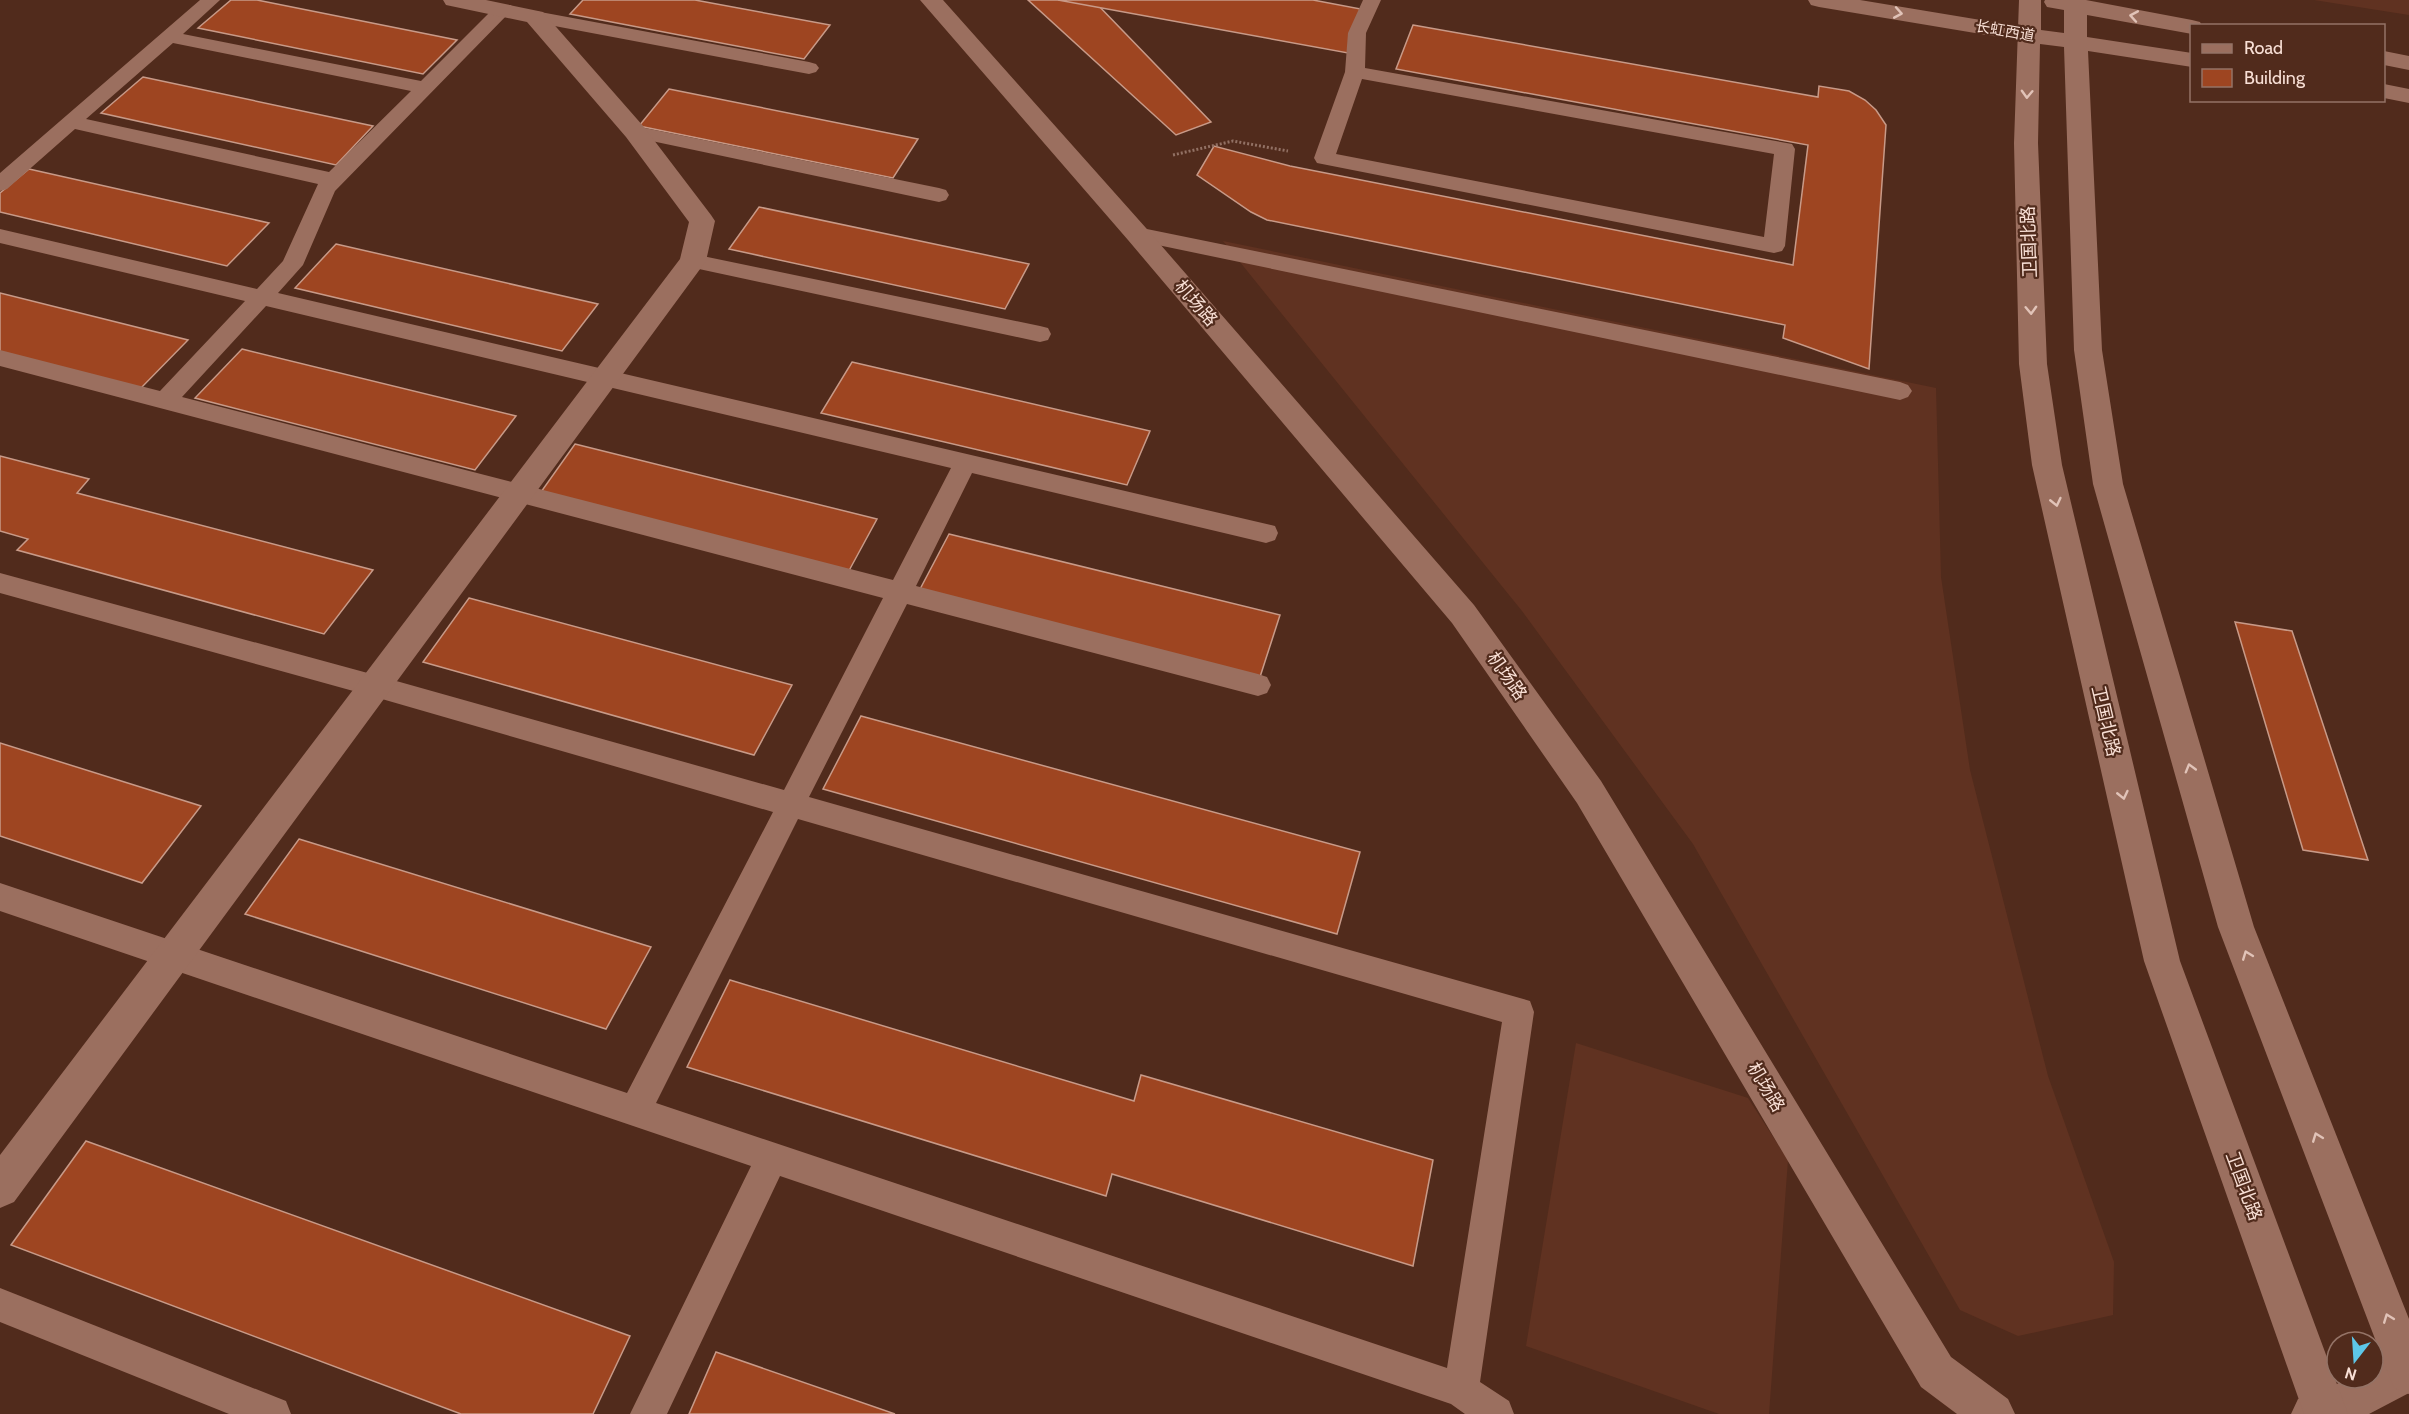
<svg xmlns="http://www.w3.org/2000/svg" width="2409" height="1414" font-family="Cabin,'Noto Sans SC',sans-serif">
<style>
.built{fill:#603221}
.building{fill:#9e4521;stroke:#c89a88;stroke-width:1.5}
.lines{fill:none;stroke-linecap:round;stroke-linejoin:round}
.path{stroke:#927164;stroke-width:3;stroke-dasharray:2 2;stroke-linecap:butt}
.service{fill:#9b6f5f;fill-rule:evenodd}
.minor{fill:#9b6f5f;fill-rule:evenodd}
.tertiary{fill:#9b6f5f;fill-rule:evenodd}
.secondary{fill:#9b6f5f;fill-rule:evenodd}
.oneway{stroke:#e1c3b8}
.labels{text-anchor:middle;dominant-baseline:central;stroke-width:4.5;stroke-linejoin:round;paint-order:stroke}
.far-street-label{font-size:15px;fill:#f8dfd5;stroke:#512b1c}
.street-label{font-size:18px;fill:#f8dfd5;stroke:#512b1c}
</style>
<rect width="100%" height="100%" fill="#512b1c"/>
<!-- built -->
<g class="built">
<polygon points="2314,0 2409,0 2409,15"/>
<polygon points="1223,241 1936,388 1941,577 1970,770 2048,1076 2114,1262 2113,1315 2018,1336 1960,1310 1693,844 1522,611"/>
<polygon points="1576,1043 1748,1098 1788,1160 1769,1414 1719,1414 1526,1346"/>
</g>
<!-- building -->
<g class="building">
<polygon points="231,0 257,0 457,40 423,74 198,28"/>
<polygon points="583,0 695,0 830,25 804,59 570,14"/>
<polygon points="1028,0 1093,0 1211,122 1176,135"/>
<polygon points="1058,0 1313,0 1366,10 1348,53"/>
<polygon points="1413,25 1818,97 1819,86 1849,91 1865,100 1876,110 1886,125 1869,369 1783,338 1785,325 1267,220 1251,212 1197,175 1214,146 1290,166 1793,265 1808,145 1396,69"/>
<polygon points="143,77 373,126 336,165 101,113"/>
<polygon points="669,89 918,139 893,178 639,126"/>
<polygon points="29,169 269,223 227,266 0,212 0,193"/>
<polygon points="759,207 1029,264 1005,309 729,249"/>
<polygon points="336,244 598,304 562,351 295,288"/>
<polygon points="0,293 188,340 141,388 0,353"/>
<polygon points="242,349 516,416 475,470 195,398"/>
<polygon points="852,362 1150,431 1127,485 821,413"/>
<polygon points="575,444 877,519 845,578 536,499"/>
<polygon points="0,456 89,479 77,493 373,570 324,634 17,550 28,539 0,531"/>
<polygon points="949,534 1280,615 1259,680 918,593"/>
<polygon points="469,598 792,685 754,755 423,662"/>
<polygon points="2235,622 2292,631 2368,860 2303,850"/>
<polygon points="861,716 1360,852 1337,934 823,789"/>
<polygon points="0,743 201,806 142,883 0,836"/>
<polygon points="299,839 651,947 606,1029 245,914"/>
<polygon points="730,980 1134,1101 1141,1075 1433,1160 1413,1266 1112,1174 1106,1196 687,1067"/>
<polygon points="86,1141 630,1336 593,1414 461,1414 11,1245"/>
<polygon points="716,1352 895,1414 689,1414"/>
</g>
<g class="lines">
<!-- path -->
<polyline class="path" points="1173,155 1233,141 1288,151"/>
<!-- service -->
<g class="service">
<path d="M200,0H220L183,34L421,81L497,5H511L513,9L335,191L303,265L278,293L1275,526L1278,533L1275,540L1266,543L972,473L916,586L1258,674L1267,677L1271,685L1267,693L1258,696L907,604L809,797L1530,1001L1534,1012L1480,1382L1509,1401L1514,1414H1465L1451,1404L780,1176L667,1414H630L751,1166L0,911V883L627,1093L773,812L375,697L0,593V573L375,675L784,790L883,598L0,366V350L160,391L245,301L0,243V229L257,289L283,261L318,184L75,129L7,189L0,191V173ZM173,43L411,91L329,172L86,119ZM266,306L951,468L893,580L182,397ZM798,819L1502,1022L1447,1368L656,1103Z"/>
<path d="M1363,0H1381L1366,33L1365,68L1792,144L1795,149L1785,246L1782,251L1774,253L1317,163L1314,158L1345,72L1348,33ZM1362,79L1774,154L1764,237L1336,154Z"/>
<polygon points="535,11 809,62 816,64 819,68 816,72 809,74 528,21 526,17 528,13"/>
<polygon points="635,126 939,188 946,190 949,195 946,200 939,202 628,136 625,132 628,128"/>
<polygon points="1137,227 1900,382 1908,385 1912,391 1908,397 1900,400 1129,239 1126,234 1129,229"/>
<polygon points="693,254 1040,326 1048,328 1051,334 1048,340 1040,342 685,266 682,261 685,256"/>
<polygon points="0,1288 286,1401 291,1414 229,1414 0,1322"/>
</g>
<!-- minor -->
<polygon class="minor" points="443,0 486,0 543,12 644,127 711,215 715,221 706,261 14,1202 0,1208 0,1155 680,259 689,222 626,137 527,22 446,5"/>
<!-- tertiary -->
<g class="tertiary">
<polygon points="920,0 943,0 1146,228 1474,605 1601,781 1951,1357 2008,1399 2015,1414 1957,1414 1921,1387 1577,803 1452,623 1128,240"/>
<polygon points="1808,0 1860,0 2029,28 2037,30 2041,35 2037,40 2029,42 1819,7 1811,5"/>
<polygon points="2409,1349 2409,1393 2369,1414 2291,1414 2298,1399 2313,1392 2322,1392 2348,1378 2373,1378 2373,1365"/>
</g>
<!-- secondary -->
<g class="secondary">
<polygon points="2019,0 2041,0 2041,30 2064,33 2064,10 2047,7 2044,2 2045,0 2086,0 2192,20 2200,22 2202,26 2192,26 2192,34 2087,15 2087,37 2192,53 2192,67 2088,51 2102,350 2123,484 2254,927 2409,1319 2409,1394 2394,1388 2388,1373 2218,927 2093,484 2074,350 2064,47 2040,44 2038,143 2047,364 2062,465 2180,961 2348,1414 2304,1414 2144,961 2032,465 2019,364 2014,143"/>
<polygon points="2384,51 2409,56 2409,70 2384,65"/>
<polygon points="2384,84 2409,89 2409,103 2384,98"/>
</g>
</g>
<!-- one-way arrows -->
<defs><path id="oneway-chevron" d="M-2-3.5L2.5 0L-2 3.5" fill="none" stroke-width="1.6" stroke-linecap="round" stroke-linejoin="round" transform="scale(1.5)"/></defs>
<g class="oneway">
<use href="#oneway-chevron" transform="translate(1898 13) rotate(10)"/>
<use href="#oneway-chevron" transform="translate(2134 16) rotate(-170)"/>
<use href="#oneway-chevron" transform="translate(2027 94) rotate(92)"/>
<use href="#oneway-chevron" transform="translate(2031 310) rotate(88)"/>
<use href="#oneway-chevron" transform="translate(2056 502) rotate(77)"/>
<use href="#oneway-chevron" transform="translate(2190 768) rotate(-106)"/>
<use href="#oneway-chevron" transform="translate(2123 795) rotate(77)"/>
<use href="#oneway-chevron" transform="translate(2247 955) rotate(-111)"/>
<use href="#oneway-chevron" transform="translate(2317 1137) rotate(-111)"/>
<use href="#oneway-chevron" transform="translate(2388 1318) rotate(-111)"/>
</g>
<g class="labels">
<!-- far-street labels -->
<g class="far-street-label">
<text transform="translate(2005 31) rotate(10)">长虹西道</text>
</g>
<!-- street labels -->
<g class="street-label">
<text transform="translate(2029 242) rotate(-92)">卫国北路</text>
<text transform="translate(1196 303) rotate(49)">机场路</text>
<text transform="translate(1507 676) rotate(55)">机场路</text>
<text transform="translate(2106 721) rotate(77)">卫国北路</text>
<text transform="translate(1766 1087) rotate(59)">机场路</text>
<text transform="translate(2244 1186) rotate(70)">卫国北路</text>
</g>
</g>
<!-- legend -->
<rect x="2190" y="24" width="195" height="78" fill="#512b1c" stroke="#947366" stroke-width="1.5"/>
<rect x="2202" y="44" width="30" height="9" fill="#9b6f5f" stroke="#947366" stroke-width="1.5"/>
<text x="2244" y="54" font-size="18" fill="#f8dfd5">Road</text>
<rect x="2202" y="69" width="30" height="18" fill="#9e4521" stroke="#947366" stroke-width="1.5"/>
<text x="2244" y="84" font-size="18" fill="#f8dfd5">Building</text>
<!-- north arrow -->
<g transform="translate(2355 1360) rotate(197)"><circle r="28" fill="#512b1c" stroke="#947366" stroke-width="1.5"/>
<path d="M0-4.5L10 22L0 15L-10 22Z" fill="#5dc7e8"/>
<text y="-9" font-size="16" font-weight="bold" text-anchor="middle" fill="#f8dfd5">N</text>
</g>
</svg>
